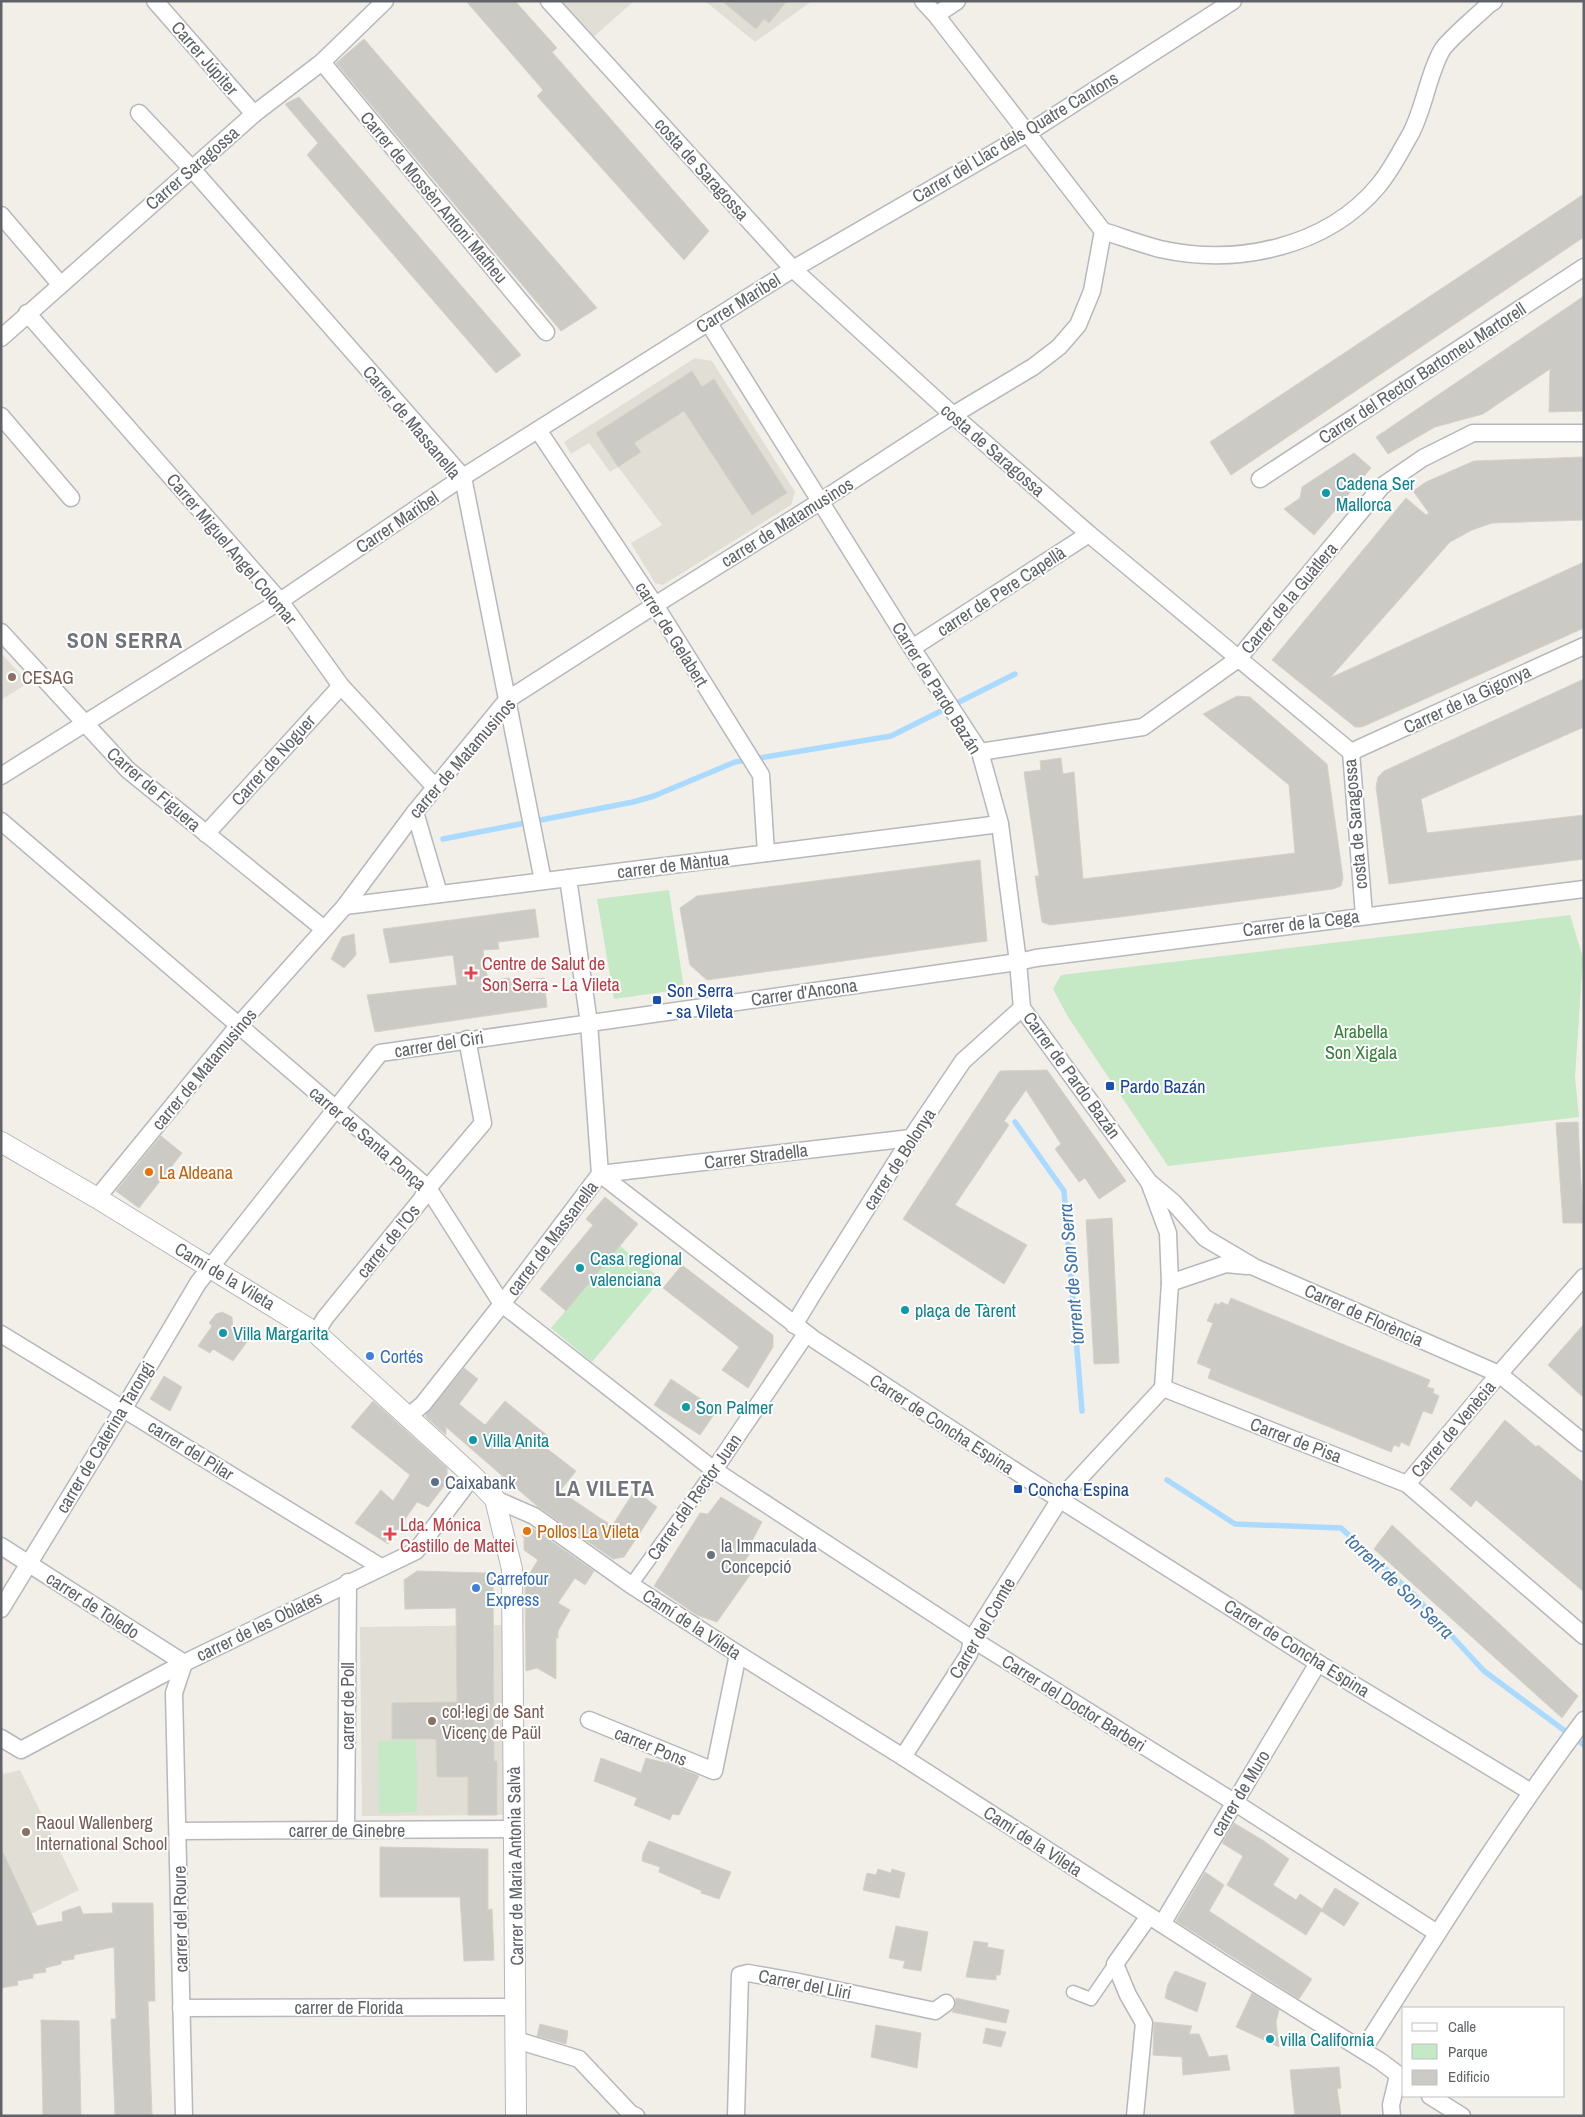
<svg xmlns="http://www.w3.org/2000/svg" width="1585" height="2117" font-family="'Archivo Narrow',sans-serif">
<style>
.education{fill:#e1ded6}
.green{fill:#c5e8c5}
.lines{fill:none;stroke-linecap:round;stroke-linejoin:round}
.stream{stroke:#aadaff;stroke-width:5.5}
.building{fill:#cccac5;stroke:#d6d1c6}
.pedestrian-casing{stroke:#b5b8bc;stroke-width:15}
.minor-casing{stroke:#b5b8bc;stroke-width:19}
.tertiary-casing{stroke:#b5b8bc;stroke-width:22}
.pedestrian{stroke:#fff;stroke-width:12}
.minor{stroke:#fff;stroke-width:16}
.tertiary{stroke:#fff;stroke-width:20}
.culture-dot{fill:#0f9aa8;stroke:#fff;stroke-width:2}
.education-dot{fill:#8d6e63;stroke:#fff;stroke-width:2}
.health-dot{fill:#e0444e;stroke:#fff;stroke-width:2}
.transit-dot{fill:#1a4fb4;stroke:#fff;stroke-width:2}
.food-dot{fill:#e8710a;stroke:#fff;stroke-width:2}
.shop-dot{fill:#3f7fe0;stroke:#fff;stroke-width:2}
.service-dot{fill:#5c6f8a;stroke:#fff;stroke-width:2}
.worship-dot{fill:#6b7280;stroke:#fff;stroke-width:2}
.labels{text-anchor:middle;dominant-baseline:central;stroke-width:4;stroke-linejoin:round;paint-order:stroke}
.street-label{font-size:18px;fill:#5f6368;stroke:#fff}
.culture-label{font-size:18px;fill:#0d838f;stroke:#fff;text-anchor:start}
.education-label{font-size:18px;fill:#785e54;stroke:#fff;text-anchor:start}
.health-label{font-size:18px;fill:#be3a42;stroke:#fff;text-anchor:start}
.transit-label{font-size:18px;fill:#164399;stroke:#fff;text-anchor:start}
.park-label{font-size:18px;fill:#348238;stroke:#fff}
.food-label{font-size:18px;fill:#c56008;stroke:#fff;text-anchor:start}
.shop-label{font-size:18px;fill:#366cbe;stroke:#fff;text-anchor:start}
.service-label{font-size:18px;fill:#4e5e75;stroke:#fff;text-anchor:start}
.worship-label{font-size:18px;fill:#5b616d;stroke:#fff;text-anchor:start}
.water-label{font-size:19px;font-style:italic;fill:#4174aa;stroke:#fff}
.district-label{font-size:22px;font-weight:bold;letter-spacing:1px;fill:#70757a;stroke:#fff}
</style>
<rect width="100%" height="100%" fill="#f1efe8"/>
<!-- education -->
<g class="education">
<polygon points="561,1 634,1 591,39"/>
<polygon points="705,1 812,1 755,42"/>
<polygon points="695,358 712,361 795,492 791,505 663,585 655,583 631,543 662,525 618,467 610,472 589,443 571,454 564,442"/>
<polygon points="1,653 28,683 1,700"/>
<polygon points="502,1625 503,1815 362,1816 360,1627"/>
<polygon points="1,1769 4,1774 20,1770 79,1890 1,1929"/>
</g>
<!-- green -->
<g class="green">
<polygon points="669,890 684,989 614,999 597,899"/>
<polygon points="1570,915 1583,958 1575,1077 1579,1117 1168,1166 1068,1017 1053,989 1061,975"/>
<polygon points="620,1246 661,1279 592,1362 551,1328"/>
<polygon points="416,1740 417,1812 379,1813 378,1741"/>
</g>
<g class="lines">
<!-- stream -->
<g class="stream">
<polyline points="443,839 633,802 654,796 735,762 891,736 1015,674"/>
<polyline points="1015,1122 1064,1191 1082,1411"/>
<polyline points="1167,1480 1235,1524 1341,1528 1414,1595 1484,1671 1584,1745"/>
</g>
</g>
<!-- building -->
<g class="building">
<polygon points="466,1 515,1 557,48 552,52 709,231 684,260 537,96 543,90"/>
<polygon points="722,1 787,1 769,23 764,19 756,29"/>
<polygon points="364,39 597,308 561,331 336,63"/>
<polygon points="299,97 521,355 496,373 307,155 318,143 285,104"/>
<polygon points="1584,194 1584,237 1231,475 1210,442"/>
<polygon points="1584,296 1584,411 1549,412 1550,369 1483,414 1435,427 1388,454 1376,437"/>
<polygon points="692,371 702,387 714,379 787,493 752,515 684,411 634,443 641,452 618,467 596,433"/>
<polygon points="1354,453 1371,468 1314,535 1284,509 1300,498 1302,487"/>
<polygon points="1584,457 1584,520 1492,523 1472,530 1450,542 1330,678 1584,562 1584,628 1362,727 1355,727 1272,660 1406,498 1426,515 1429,513 1413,491 1426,482 1474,461"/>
<polygon points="1584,679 1584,727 1421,799 1427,833 1584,815 1584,859 1389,884 1376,787 1378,777 1384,771"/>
<polygon points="1237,696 1250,697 1327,764 1343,878 1341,886 1333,889 1120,917 1050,925 1042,922 1035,876 1039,876 1024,772 1041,770 1040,761 1061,758 1063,774 1074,772 1083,879 1295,853 1289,785 1203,714"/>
<polygon points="980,860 987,941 707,980 690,965 680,908 697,896"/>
<polygon points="535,909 539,937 498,942 499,949 483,950 488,981 509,978 510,982 544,978 547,1007 375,1032 367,995 457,985 453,955 390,963 383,929"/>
<polygon points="354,934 356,955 344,968 331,959 342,937"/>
<polygon points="1047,1070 1126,1181 1099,1199 1085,1178 1079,1182 1055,1149 1061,1144 1026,1090 1004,1121 1009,1125 955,1205 1027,1245 1004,1284 903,1219 1000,1071"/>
<polygon points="1578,1122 1583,1223 1563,1223 1556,1123"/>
<polygon points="161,1136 182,1153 139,1208 116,1191"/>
<polygon points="605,1197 638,1224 566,1311 540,1289 593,1225 586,1219"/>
<polygon points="1112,1218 1119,1363 1094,1364 1086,1220"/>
<polygon points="682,1265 773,1335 773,1347 748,1388 722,1370 739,1347 663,1288"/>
<polygon points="1231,1298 1430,1380 1427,1387 1434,1389 1433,1393 1439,1396 1432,1414 1423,1411 1409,1446 1401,1442 1399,1447 1394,1445 1391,1452 1208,1378 1211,1369 1197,1363 1213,1323 1207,1321 1215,1303 1219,1305 1221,1302 1228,1305"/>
<polygon points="222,1312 232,1317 233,1329 249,1339 233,1361 213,1349 210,1353 198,1346 212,1326 209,1323 216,1314"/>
<polygon points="1584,1324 1584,1398 1548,1365"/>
<polygon points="464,1368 478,1379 459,1404 485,1425 505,1401 548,1436 541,1444 576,1471 560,1491 612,1526 635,1490 657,1507 624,1557 613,1559 537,1506 446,1427 446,1435 426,1417 426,1414"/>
<polygon points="164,1376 182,1387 170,1411 150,1399"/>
<polygon points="671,1379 717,1410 700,1435 654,1405"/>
<polygon points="373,1401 447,1468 447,1482 428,1507 417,1502 388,1544 355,1523 381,1490 393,1501 410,1475 351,1427"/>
<polygon points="1505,1420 1536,1447 1538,1445 1584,1483 1584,1592 1476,1500 1471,1507 1450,1489"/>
<polygon points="721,1497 762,1522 752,1541 755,1546 742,1565 752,1572 717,1622 697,1615 654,1586 700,1513 708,1514"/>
<polygon points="528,1525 594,1571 585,1585 575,1578 558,1603 570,1610 558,1631 558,1638 556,1638 556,1679 537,1668 526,1671 525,1581 538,1560 524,1550 524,1538 522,1535"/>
<polygon points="1392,1525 1578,1696 1562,1718 1374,1549"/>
<polygon points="417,1571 486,1573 493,1579 494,1761 497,1761 497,1815 468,1815 468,1777 437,1777 436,1739 392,1739 392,1703 457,1702 456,1608 405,1609 404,1580"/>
<polygon points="601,1758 641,1773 646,1758 670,1764 699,1776 679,1815 672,1814 670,1820 634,1805 637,1798 594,1781"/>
<polygon points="1234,1823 1264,1841 1289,1859 1273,1885 1296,1900 1300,1894 1322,1909 1335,1888 1359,1903 1344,1926 1321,1911 1306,1935 1227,1885 1243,1856 1222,1843"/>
<polygon points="649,1841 731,1872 719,1899 701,1893 702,1891 659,1872 660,1867 642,1861 643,1853"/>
<polygon points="380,1847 488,1849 488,1910 492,1909 494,1960 464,1961 460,1897 380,1897"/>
<polygon points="1,1848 37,1926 63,1921 62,1912 80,1906 83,1914 113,1913 112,1903 153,1903 155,2001 148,2001 152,2116 115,2116 111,2019 116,2019 114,1947 74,1955 74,1959 61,1961 61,1964 45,1968 46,1972 33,1974 33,1978 17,1981 18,1985 1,1988"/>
<polygon points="878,1869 891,1873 892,1869 905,1873 899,1898 863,1890 867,1873 876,1875"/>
<polygon points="1205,1872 1224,1885 1209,1911 1312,1979 1299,1999 1176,1921"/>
<polygon points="896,1926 928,1932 921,1971 903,1968 905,1961 889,1958"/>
<polygon points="974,1941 988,1943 987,1947 1004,1950 1000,1975 996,1975 996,1980 966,1977"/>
<polygon points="1175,1971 1206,1983 1197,2012 1165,1998 1168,1984"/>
<polygon points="1252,1993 1279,2010 1276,2022 1279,2047 1236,2027"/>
<polygon points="956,1998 1009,2010 1006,2023 952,2012 955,2007"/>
<polygon points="41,2020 79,2021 81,2116 43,2116"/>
<polygon points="1154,2022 1192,2026 1189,2034 1199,2034 1209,2057 1227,2055 1230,2070 1183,2075 1182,2057 1153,2055"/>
<polygon points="540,2024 568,2031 566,2044 537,2036"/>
<polygon points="876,2025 921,2033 917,2068 871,2057"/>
<polygon points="986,2028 1006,2032 1001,2047 983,2043"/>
<polygon points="1339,2067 1341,2088 1337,2089 1341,2116 1295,2116 1290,2070"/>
</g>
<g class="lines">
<defs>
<g id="pedestrian">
<polyline points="631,1585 714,1470"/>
<polyline points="1073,1992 1091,1999 1115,1964"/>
</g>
<g id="minor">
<polyline points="155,1 254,114"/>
<polyline points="549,1 793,269 953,415 1089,534 1351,752 1364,915"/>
<polyline points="936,15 957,1"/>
<polyline points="322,62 546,332"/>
<polyline points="139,113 192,169 463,477 543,881"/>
<polyline points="1,215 60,284"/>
<path d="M1103,231C1122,237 1141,244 1160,249C1236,266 1326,248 1378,186C1391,171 1400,152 1410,135C1424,110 1428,74 1442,50C1449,39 1477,16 1488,5L1494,1"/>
<polyline points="27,313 280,601 341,686 435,787"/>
<polyline points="708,322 912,648 980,752 1000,824 1018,962 1022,1008 1149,1182 1168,1233 1170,1283 1163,1388"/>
<polyline points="1,338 254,114 322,62 385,1"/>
<polyline points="1,416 71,498"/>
<polyline points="538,430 655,605 761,775 766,853"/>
<polyline points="1260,479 1584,267"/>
<polyline points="1,632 128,770 324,929"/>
<polyline points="912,648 1089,534"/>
<polyline points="980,752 1143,727 1238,659 1382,486 1423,458 1473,433 1584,433"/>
<polyline points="1351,752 1584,646"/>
<polyline points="1,776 280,601 463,477 793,269 1028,133 1233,1"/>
<polyline points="415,812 439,894"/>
<polyline points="1,821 428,1188 502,1304 714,1470 972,1639 1234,1802 1437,1933"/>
<polyline points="206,834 341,686"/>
<polyline points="345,906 1000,824"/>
<polyline points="600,1174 815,1340 1026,1478 1318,1663 1531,1792"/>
<polyline points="600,1174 911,1138"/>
<polyline points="1149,1182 1174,1203 1205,1238 1254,1267 1499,1374 1584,1443"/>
<polyline points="97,1198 238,1026 345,906 415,812 507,700 655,605 821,501 953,415 1033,367 1059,347 1078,325 1092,291 1103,231 936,15 923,1"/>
<polyline points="1170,1283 1226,1264 1247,1266"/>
<polyline points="794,1325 814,1292 911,1138 963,1061 1022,1008"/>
<polyline points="316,1333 325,1318 421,1200 428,1188 483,1123 467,1039"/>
<polyline points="1,1334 381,1567"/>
<polyline points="1163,1388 1407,1484 1584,1636"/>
<polyline points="409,1416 423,1404 502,1304 600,1174 589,1023 568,878"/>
<polyline points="714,1470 806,1334"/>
<polyline points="1407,1484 1499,1374 1584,1277"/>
<polyline points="495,1499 534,1516 631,1585 738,1654 903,1757 1224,1964 1380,2061 1404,2079"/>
<polyline points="1,1546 184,1663 174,1693 184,2116"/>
<polyline points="1,1609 124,1408 198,1283 380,1053 1018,962 1036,958 1584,889"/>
<polyline points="589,1720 714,1771 738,1654"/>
<polyline points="1,1738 21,1750 184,1663 416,1551 473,1476"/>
<polyline points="903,1757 969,1654 972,1639 1060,1499 1163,1388"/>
<polyline points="346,1830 348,1582"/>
<polyline points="179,1831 515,1829"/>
<polyline points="1162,1924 1318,1663"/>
<polyline points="181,2008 516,2007"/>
<polyline points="516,2040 579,2059 631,2114 636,2116"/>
<path d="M1363,2050C1434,1939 1504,1826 1584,1720"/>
<polyline points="1430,2096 1462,2116"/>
<polyline points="736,2116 740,1975 748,1973 799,1982 935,2011 946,2003"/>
<polyline points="1135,2116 1144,2023 1128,1995 1115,1964 1149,1916"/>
<polyline points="1392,2116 1391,2105 1398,2076"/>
</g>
<polyline id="tertiary" points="1,1142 97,1198 316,1333 473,1476 495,1499 512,1569 516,2116"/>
</defs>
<!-- pedestrian casing -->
<use href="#pedestrian" class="pedestrian-casing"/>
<!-- minor casing -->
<use href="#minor" class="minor-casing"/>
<!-- tertiary casing -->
<use href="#tertiary" class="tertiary-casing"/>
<!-- pedestrian -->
<use href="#pedestrian" class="pedestrian"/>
<!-- minor -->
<use href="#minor" class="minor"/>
<!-- tertiary -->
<use href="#tertiary" class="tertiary"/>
</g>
<!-- markers -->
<g class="culture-dot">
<circle cx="1326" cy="493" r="5"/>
<circle cx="580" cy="1268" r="5"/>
<circle cx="905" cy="1310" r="5"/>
<circle cx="223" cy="1333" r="5"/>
<circle cx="686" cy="1407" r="5"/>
<circle cx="473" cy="1440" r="5"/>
<circle cx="1270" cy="2039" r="5"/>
</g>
<g class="education-dot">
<circle cx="12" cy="677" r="5"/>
<circle cx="432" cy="1721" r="5"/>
<circle cx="26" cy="1832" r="5"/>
</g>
<g class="health-dot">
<path d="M468.5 965.5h5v5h5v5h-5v5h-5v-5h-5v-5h5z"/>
<path d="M387.5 1526.5h5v5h5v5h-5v5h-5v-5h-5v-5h5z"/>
</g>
<g class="transit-dot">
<rect x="652" y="995" width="10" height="10" rx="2.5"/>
<rect x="1105" y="1081" width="10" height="10" rx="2.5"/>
<rect x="1013" y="1484" width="10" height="10" rx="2.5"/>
</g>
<g class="food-dot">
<circle cx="149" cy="1172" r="5"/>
<circle cx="527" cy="1531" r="5"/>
</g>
<g class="shop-dot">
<circle cx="370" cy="1356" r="5"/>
<circle cx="476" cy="1588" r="5"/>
</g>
<circle class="service-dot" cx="435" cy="1482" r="5"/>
<circle class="worship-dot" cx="711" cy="1555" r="5"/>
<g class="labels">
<!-- street labels -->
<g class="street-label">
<text transform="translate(205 58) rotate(49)">Carrer Júpiter</text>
<text transform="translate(1015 137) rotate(-31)">Carrer del Llac dels Quatre Cantons</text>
<text transform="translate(192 168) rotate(-41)">Carrer Saragossa</text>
<text transform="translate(702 169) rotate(48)">costa de Saragossa</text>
<text transform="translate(434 197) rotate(50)">Carrer de Mossèn Antoni Matheu</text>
<text transform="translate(738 303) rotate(-32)">Carrer Maribel</text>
<text transform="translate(1422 373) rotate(-33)">Carrer del Rector Bartomeu Martorell</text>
<text transform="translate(412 422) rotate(50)">Carrer de Massanella</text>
<text transform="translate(993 450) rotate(41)">costa de Saragossa</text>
<text transform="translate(397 522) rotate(-34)">Carrer Maribel</text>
<text transform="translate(787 522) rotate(-32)">carrer de Matamusinos</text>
<text transform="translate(232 549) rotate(50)">Carrer Miguel Angel Colomar</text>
<text transform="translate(1001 591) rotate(-33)">carrer de Pere Capellà</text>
<text transform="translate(1289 598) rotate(-50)">Carrer de la Guàtlera</text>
<text transform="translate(672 634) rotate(58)">carrer de Gelabert</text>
<text transform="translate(937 688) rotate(58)">Carrer de Pardo Bazán</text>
<text transform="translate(1467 699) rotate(-25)">Carrer de la Gigonya</text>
<text transform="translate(462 758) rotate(-49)">carrer de Matamusinos</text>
<text transform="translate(273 760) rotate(-48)">Carrer de Noguer</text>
<text transform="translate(154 789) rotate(41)">Carrer de Figuera</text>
<text transform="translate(1355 824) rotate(-95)">costa de Saragossa</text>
<text transform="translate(673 865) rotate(-7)">carrer de Màntua</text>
<text transform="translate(1301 923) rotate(-7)">Carrer de la Cega</text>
<text transform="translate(804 992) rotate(-8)">Carrer d'Ancona</text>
<text transform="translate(439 1044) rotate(-9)">carrer del Ciri</text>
<text transform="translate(204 1069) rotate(-50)">carrer de Matamusinos</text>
<text transform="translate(1072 1075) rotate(54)">Carrer de Pardo Bazán</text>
<text transform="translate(368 1138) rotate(41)">carrer de Santa Ponça</text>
<text transform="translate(756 1156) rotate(-7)">Carrer Stradella</text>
<text transform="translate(899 1159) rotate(-57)">carrer de Bolonya</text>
<text transform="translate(552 1238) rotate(-53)">carrer de Massanella</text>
<text transform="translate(388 1241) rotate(-51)">carrer de l'Os</text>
<text transform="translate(225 1276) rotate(31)">Camí de la Vileta</text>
<text transform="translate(1364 1315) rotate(24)">Carrer de Florència</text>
<text transform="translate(942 1424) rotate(33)">Carrer de Concha Espina</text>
<text transform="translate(1453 1429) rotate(-50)">Carrer de Venècia</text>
<text transform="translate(105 1437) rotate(-59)">carrer de Caterina Tarongi</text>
<text transform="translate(1296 1440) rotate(21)">Carrer de Pisa</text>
<text transform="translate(191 1450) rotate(32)">carrer del Pilar</text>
<text transform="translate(694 1497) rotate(-55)">Carrer del Rector Juan</text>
<text transform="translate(93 1605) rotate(33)">carrer de Toledo</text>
<text transform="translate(692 1624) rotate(33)">Camí de la Vileta</text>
<text transform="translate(259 1626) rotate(-26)">carrer de les Oblates</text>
<text transform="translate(982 1628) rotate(-60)">Carrer del Comte</text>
<text transform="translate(1297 1648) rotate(32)">Carrer de Concha Espina</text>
<text transform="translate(1074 1703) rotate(32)">Carrer del Doctor Barberi</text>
<text transform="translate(347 1706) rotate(-90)">carrer de Poll</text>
<text transform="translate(651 1746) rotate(22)">carrer Pons</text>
<text transform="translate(1240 1793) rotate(-59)">carrer de Muro</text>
<text x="347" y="1830">carrer de Ginebre</text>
<text transform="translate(1033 1841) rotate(33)">Camí de la Vileta</text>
<text transform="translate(515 1866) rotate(-91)">Carrer de Maria Antonia Salvà</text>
<text transform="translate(180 1919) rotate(-91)">carrer del Roure</text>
<text transform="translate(805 1984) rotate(11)">Carrer del Lliri</text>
<text x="349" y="2007">carrer de Florida</text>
</g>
<!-- culture labels -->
<g class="culture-label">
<text x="1336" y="483">Cadena Ser<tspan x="1336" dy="21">Mallorca</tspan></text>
<text x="590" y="1258">Casa regional<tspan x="590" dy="21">valenciana</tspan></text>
<text x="915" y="1310">plaça de Tàrent</text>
<text x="233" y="1333">Villa Margarita</text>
<text x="696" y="1407">Son Palmer</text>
<text x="483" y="1440">Villa Anita</text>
<text x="1280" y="2039">villa California</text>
</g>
<!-- education labels -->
<g class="education-label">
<text x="22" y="677">CESAG</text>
<text x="442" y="1711">col·legi de Sant<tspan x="442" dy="21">Vicenç de Paül</tspan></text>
<text x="36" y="1822">Raoul Wallenberg<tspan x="36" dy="21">International School</tspan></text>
</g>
<!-- health labels -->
<g class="health-label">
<text x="482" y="963">Centre de Salut de<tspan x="482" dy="21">Son Serra - La Vileta</tspan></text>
<text x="400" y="1524">Lda. Mónica<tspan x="400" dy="21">Castillo de Mattei</tspan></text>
</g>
<!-- transit labels -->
<g class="transit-label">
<text x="667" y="990">Son Serra<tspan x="667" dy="21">- sa Vileta</tspan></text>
<text x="1120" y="1086">Pardo Bazán</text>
<text x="1028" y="1489">Concha Espina</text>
</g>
<!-- park labels -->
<g class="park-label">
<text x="1361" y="1031">Arabella<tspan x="1361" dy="21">Son Xigala</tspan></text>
</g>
<!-- food labels -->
<g class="food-label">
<text x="159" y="1172">La Aldeana</text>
<text x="537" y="1531">Pollos La Vileta</text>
</g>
<!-- shop labels -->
<g class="shop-label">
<text x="380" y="1356">Cortés</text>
<text x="486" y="1578">Carrefour<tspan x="486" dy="21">Express</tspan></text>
</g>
<!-- service labels -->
<g class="service-label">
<text x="445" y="1482">Caixabank</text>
</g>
<!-- worship labels -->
<g class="worship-label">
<text x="721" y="1545">la Immaculada<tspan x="721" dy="21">Concepció</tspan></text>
</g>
<!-- water labels -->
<g class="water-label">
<text transform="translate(1071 1274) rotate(-95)">torrent de Son Serra</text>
<text transform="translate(1400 1586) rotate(44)">torrent de Son Serra</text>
</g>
<!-- district labels -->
<g class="district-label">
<text x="125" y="640">SON SERRA</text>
<text x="605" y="1488">LA VILETA</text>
</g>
</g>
<!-- border -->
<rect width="1585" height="2117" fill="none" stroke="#5f6368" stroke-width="5"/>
<!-- legend -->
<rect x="1402" y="2007" width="162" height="90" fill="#ffffff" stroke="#bfc1c3"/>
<rect x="1412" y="2023" width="25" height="8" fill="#ffffff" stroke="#bfc1c3"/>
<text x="1448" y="2032" font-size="15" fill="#5f6368">Calle</text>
<rect x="1412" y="2044" width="25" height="15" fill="#c5e8c5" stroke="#bfc1c3"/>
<text x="1448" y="2057" font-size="15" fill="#5f6368">Parque</text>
<rect x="1412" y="2070" width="25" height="15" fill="#cccac5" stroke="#bfc1c3"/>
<text x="1448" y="2082" font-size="15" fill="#5f6368">Edificio</text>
</svg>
